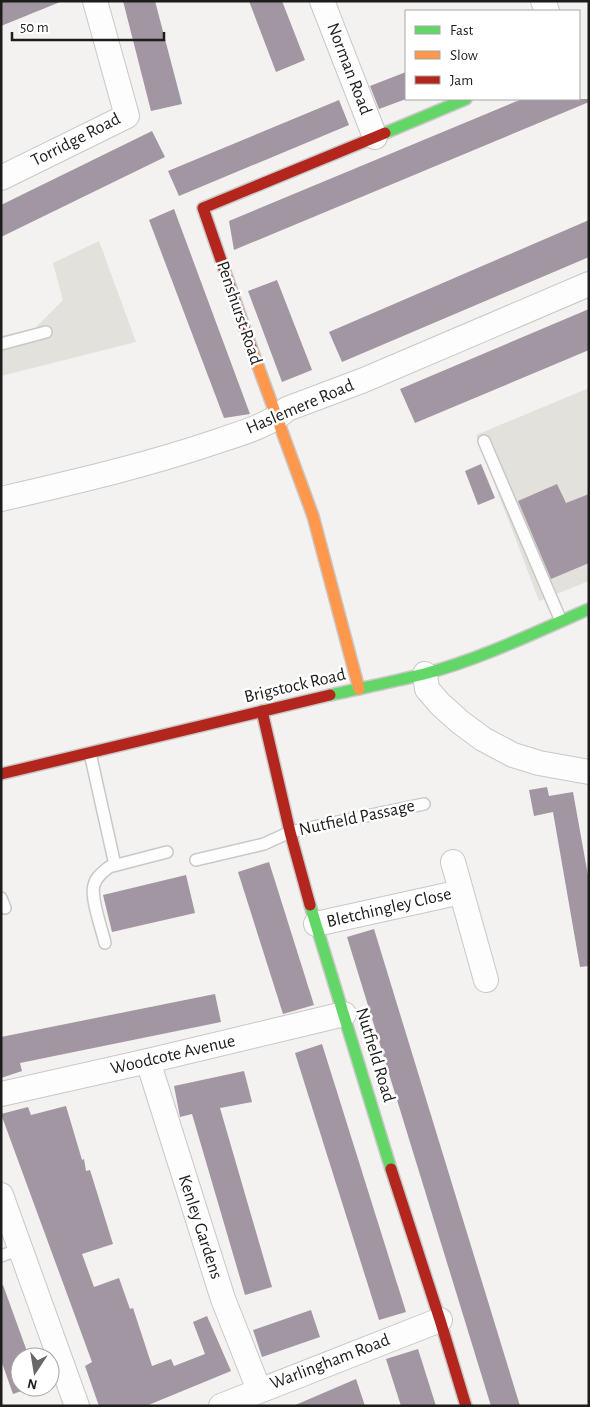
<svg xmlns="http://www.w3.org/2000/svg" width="590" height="1407" font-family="'Alegreya Sans',sans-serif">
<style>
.built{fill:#e3e1db}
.building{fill:#a196a1}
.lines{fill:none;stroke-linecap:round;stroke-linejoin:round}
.lane-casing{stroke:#c9c8c7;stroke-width:14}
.street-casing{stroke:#c9c8c7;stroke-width:26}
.fast-casing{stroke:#c9c8c7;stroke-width:14}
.slow-casing{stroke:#c9c8c7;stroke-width:14}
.jam-casing{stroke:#c9c8c7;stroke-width:14}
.lane{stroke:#fdfdfd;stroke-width:11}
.street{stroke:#fdfdfd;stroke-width:24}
.fast{stroke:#63d668;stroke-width:11}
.slow{stroke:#ff974d;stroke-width:11}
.jam{stroke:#b3261e;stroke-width:11}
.labels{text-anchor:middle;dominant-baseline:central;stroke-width:5;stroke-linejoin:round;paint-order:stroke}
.street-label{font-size:18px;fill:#1d1d1b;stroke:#fff}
</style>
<rect width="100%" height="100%" fill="#f3f2f0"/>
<!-- built -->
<g class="built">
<polygon points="99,241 136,342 1,376 1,336 35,328 63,300 53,263"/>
<polygon points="589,388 589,581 539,601 476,435"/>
</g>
<!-- building -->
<g class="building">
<polygon points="1,1 60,1 60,2 1,26"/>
<polygon points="123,1 155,1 182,104 151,111"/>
<polygon points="249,1 282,1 305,60 276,72"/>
<polygon points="406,72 406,99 379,109 370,86"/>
<polygon points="522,99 589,99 589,102 234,250 229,221"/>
<polygon points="339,100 349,125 179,196 168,171"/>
<polygon points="152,131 165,157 1,237 1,205"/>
<polygon points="174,209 250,414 224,418 149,220"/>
<polygon points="589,220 589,257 342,362 329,332"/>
<polygon points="277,280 312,370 282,382 248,291"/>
<polygon points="589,309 589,350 415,423 400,389"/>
<polygon points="481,464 495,498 478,505 465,471"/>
<polygon points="557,484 566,503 589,494 589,563 551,579 518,501"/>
<polygon points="547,787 549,796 573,792 589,881 589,966 580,967 553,812 534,816 529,790"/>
<polygon points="269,862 314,1005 283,1014 238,872"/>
<polygon points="186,875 195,913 112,932 103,895"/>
<polygon points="374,929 520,1406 491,1406 347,937"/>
<polygon points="215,994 221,1022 20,1063 22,1071 1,1078 1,1037"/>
<polygon points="322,1044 406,1312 379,1320 295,1053"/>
<polygon points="244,1071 252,1102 220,1108 272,1287 245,1295 192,1114 180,1117 174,1086"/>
<polygon points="66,1106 82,1160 84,1159 86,1171 90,1170 113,1244 82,1254 94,1287 119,1278 130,1309 133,1308 152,1366 171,1359 174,1366 205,1354 193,1322 207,1316 231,1371 146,1406 99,1406 85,1366 92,1362 1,1114 28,1107 31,1115"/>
<polygon points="1,1285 3,1285 29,1357 20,1357 20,1387 33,1387 13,1394 1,1360"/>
<polygon points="311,1310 320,1337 262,1357 253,1330"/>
<polygon points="418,1349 436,1406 401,1406 386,1359"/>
<polygon points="356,1379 365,1406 293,1406"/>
</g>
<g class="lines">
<defs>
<g id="lane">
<polyline points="1,344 46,332"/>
<polyline points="484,441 561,621"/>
<polyline points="90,753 115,865"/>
<polyline points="196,860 264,844 290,832 424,804"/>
<polyline points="1,898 5,908"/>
<path d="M105,943C102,929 90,898 94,885C96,877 103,872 109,867L167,852"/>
<polyline points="1,1256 21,1249"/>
</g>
<g id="street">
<polyline points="322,1 375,137"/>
<polyline points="543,1 547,11"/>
<polyline points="1,178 127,116 95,1"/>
<path d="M1,499C74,482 148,465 218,441C242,433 268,426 287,409L364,380L589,284"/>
<polyline points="425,674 427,689 440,704 460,722 483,739 513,755 539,763 589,772"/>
<polyline points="453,862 486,980"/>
<polyline points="316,924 461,892"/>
<polyline points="148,1061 223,1299 259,1390"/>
<polyline points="1,1094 148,1061 344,1014"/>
<polyline points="1,1195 77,1406"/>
<polyline points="221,1406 440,1320"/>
</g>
<g id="fast">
<polyline points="385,133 466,99"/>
<path d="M330,695C361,688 393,682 424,674C481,659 536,632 589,609"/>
<polyline points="310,905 391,1169"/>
</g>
<polyline id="slow" points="251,347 313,516 359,689"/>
<g id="jam">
<polyline points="251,347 203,208 385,133"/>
<polyline points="262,711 290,832 310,905"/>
<polyline points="1,774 330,695"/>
<polyline points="391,1169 440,1320 466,1406"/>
</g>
</defs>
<!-- lane casing -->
<use href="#lane" class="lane-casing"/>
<!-- street casing -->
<use href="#street" class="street-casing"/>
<!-- fast casing -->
<use href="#fast" class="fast-casing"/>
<!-- slow casing -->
<use href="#slow" class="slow-casing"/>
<!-- jam casing -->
<use href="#jam" class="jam-casing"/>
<!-- lane -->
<use href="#lane" class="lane"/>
<!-- street -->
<use href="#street" class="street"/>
<!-- fast -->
<use href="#fast" class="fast"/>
<!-- slow -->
<use href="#slow" class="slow"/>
<!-- jam -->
<use href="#jam" class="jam"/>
</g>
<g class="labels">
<!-- street labels -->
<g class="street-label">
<text transform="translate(349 69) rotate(69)">Norman Road</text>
<text transform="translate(76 140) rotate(-27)">Torridge Road</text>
<text transform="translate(239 313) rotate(71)">Penshurst Road</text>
<text transform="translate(300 407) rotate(-23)">Haslemere Road</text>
<text transform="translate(295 686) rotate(-13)">Brigstock Road</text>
<text transform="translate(357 818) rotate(-12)">Nutfield Passage</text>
<text transform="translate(389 908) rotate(-13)">Bletchingley Close</text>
<text transform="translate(173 1055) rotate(-13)">Woodcote Avenue</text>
<text transform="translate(375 1055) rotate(73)">Nutfield Road</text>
<text transform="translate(200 1227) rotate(72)">Kenley Gardens</text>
<text transform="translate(330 1362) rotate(-21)">Warlingham Road</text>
</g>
</g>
<!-- border -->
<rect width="590" height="1407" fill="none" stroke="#1d1d1b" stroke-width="5"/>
<!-- legend -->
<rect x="405" y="10" width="175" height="90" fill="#ffffff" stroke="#a5a5a4"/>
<rect x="415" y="26" width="25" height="8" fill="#63d668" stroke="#a5a5a4"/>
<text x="450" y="35" font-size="15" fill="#1d1d1b">Fast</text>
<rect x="415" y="51" width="25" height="8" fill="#ff974d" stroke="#a5a5a4"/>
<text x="450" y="60" font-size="15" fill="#1d1d1b">Slow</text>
<rect x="415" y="76" width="25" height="8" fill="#b3261e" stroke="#a5a5a4"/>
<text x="450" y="85" font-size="15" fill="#1d1d1b">Jam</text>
<!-- north arrow -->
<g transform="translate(35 1372) rotate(192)"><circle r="24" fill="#ffffff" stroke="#a5a5a4"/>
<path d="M0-4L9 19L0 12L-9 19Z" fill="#686866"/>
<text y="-8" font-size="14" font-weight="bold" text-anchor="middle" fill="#1d1d1b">N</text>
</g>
<!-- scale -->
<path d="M12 32v8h152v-8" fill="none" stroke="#1d1d1b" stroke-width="2.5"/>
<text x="20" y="32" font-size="15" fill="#1d1d1b" stroke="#ffffff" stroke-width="4" paint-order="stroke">50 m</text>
</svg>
